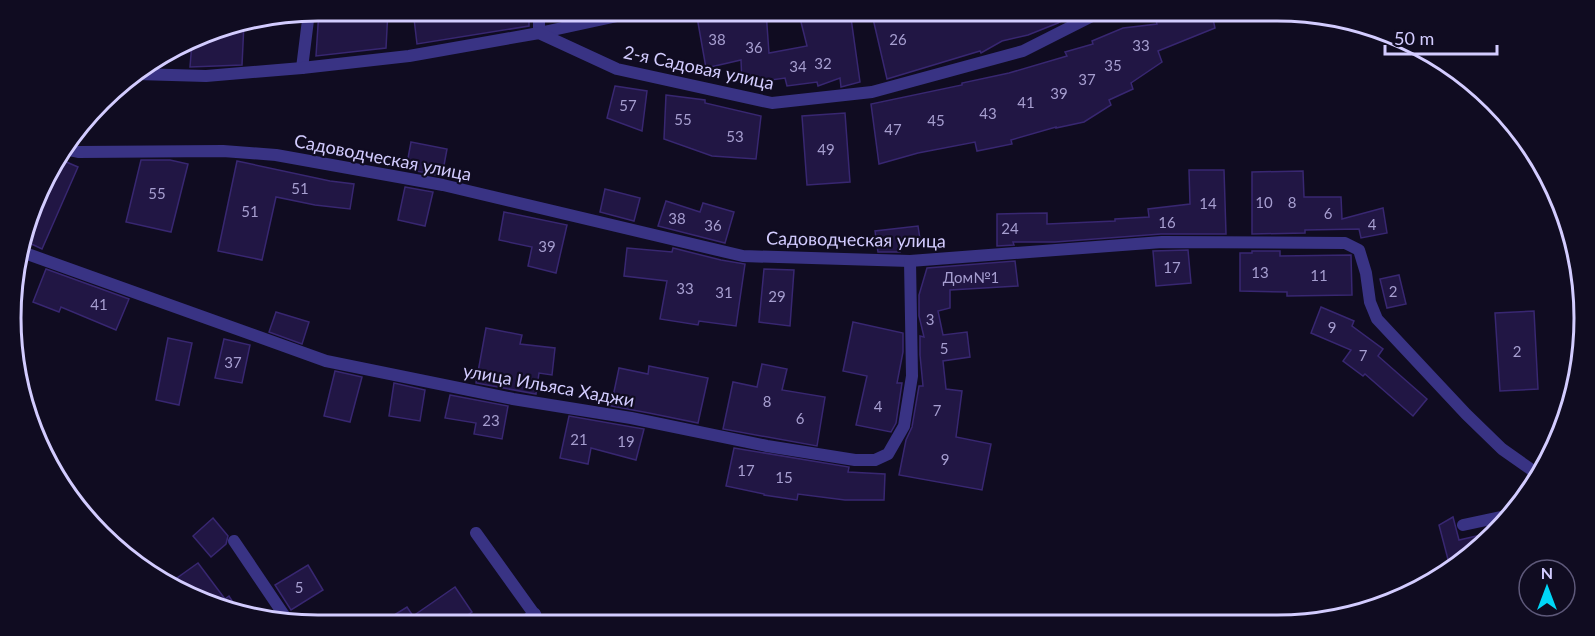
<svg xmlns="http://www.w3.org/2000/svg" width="1595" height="636" font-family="Lato,sans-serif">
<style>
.building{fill:#211644;stroke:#382771;stroke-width:1.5}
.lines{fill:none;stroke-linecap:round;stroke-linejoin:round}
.street{stroke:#393384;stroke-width:12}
.secondary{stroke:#6c63ff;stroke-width:15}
.labels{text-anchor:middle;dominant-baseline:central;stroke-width:4.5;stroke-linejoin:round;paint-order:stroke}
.number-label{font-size:15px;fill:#a69ed0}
.street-label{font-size:18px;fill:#d3ccff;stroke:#100c21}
.rim{fill:none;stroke:#d3ccff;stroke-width:3}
</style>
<rect width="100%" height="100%" fill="#100c21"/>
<!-- building -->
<g class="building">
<polygon points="319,10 388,10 386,48 316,56"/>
<polygon points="413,10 529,10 529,26 417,44"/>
<polygon points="730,10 732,10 733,14 766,11 769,53 807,46 798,10 827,10 828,18 850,11 860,82 841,87 840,78 818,86 817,82 787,86 785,78 742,84 741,60 706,68 697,17"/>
<polygon points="871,10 907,10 908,13 923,10 1080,10 1058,23 1028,35 1002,41 981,53 980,51 887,79"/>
<polygon points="1153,10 1211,10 1215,28 1158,51 1162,62 1131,83 1133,89 1109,100 1111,105 1084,122 1056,128 1056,127 1011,140 1012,144 977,151 975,142 918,153 879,164 871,104 962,85 962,83 1009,73 1067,56 1065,52 1093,44 1092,41 1123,28 1157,24"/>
<polygon points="244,23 242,65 190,67 192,42 219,27"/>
<polygon points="615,86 647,91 642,131 607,118"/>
<polygon points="666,95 705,100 705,103 761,116 756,159 712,156 664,139"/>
<polygon points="845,113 850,182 807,185 802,116"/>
<polygon points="411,142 447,149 442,176 406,169"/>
<polygon points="57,158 78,167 42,249 25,241 52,165"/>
<polygon points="141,160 170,160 188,164 171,232 126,222"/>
<polygon points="237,161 330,181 354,184 350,209 315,205 276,197 262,260 218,251"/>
<polygon points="1189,170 1224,170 1226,234 1161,234 1055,242 1013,242 1014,245 997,246 997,214 1047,213 1047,224 1115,221 1115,219 1149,217 1148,209 1190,204"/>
<polygon points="1303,171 1304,197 1341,197 1342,219 1383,208 1387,233 1361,238 1359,229 1305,230 1305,233 1252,234 1252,172"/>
<polygon points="405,187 433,192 425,226 398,220"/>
<polygon points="605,189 640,198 634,221 600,212"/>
<polygon points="666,201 700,212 703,203 734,212 725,243 658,226"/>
<polygon points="504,212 567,225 556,273 528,266 532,247 499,240"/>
<polygon points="918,226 920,239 899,242 900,252 878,252 875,231"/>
<polygon points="627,248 672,252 673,248 721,260 745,264 736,326 699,321 698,325 660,319 667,281 624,276"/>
<polygon points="1188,250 1191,283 1156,286 1153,251"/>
<polygon points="1252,251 1280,251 1280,256 1351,255 1352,295 1287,296 1287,292 1240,291 1240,253 1252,253"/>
<polygon points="1015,261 1018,286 950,290 950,308 938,311 943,335 967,332 970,357 943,361 946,389 962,391 956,437 991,444 982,490 899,475 906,440 912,427 919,386 923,386 920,355 920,336 924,337 919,316 919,295 927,268"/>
<polygon points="46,269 129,299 116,330 61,307 59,312 33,302"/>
<polygon points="764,269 794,270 790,326 759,322"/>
<polygon points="1399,275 1406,304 1387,308 1380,279"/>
<polygon points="1321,307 1354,321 1352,326 1383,349 1378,356 1427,399 1413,416 1365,374 1363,376 1343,361 1351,350 1311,333"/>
<polygon points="1534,311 1538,389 1500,391 1495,313"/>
<polygon points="276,312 309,322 302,344 269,332"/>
<polygon points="853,322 903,333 903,352 897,383 902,383 896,423 891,432 856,425 867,376 843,371"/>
<polygon points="486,328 522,335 520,344 555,348 552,375 539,373 536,394 476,383"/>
<polygon points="168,338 192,343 179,405 156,400"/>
<polygon points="224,339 250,345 242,383 215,378"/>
<polygon points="762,364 787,369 782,390 825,397 817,446 723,429 733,382 757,387"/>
<polygon points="649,366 708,378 698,423 649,413 611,406 619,368 648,374"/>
<polygon points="335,371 362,377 350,422 324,416"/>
<polygon points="394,383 425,390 420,421 389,416"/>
<polygon points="450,395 508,406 502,439 474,434 476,423 445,418"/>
<polygon points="569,416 644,429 636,460 591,448 588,464 560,458"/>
<polygon points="734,448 849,467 848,472 885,474 884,500 845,500 798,494 797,500 764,495 764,494 726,486"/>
<polygon points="1453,517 1459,540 1494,532 1479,549 1450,567 1439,525"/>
<polygon points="213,518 228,536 226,544 211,557 193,536"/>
<polygon points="198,563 225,599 229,596 240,613 219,609 170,583"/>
<polygon points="308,565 323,590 291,610 275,585"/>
<polygon points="455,587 472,612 453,625 378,625 407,607 413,616"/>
</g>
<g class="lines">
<!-- street -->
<g class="street">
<polyline points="539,10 539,33 645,10"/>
<polyline points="302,68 309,12"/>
<polyline points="137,74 206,76 302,68 409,56 539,33 617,69 772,103 872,92 1023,51 1104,10"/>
<polyline points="64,149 78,152 223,151 276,155 443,185 743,256 910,261 1162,242 1345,243 1359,250 1366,273 1370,302 1377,319 1466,414 1502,449 1539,475"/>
<polyline points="22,252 326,361 513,399 631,418 767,446 855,460 875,460 888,454 904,426 912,376 910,261"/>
<polyline points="1463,525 1510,515"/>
<polyline points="476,533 542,625"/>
<polyline points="234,541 288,621"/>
<polyline points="519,625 535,614"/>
</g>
<!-- secondary -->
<polyline class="secondary" points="1579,280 1582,312"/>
</g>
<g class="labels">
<!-- number labels -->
<g class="number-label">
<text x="717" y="39">38</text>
<text x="898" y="39">26</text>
<text x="1141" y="45">33</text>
<text x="754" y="47">36</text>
<text x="823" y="63">32</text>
<text x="1113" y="65">35</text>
<text x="798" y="66">34</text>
<text x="1087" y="79">37</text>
<text x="1059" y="93">39</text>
<text x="1026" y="102">41</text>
<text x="628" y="105">57</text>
<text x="988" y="113">43</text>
<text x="683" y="119">55</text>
<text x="936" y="120">45</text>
<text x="893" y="129">47</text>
<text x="735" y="136">53</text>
<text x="826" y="149">49</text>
<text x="300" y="188">51</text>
<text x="157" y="193">55</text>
<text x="1264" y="202">10</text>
<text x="1292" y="202">8</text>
<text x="1208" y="203">14</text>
<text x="250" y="211">51</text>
<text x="1328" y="213">6</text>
<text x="677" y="218">38</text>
<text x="1167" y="222">16</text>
<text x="1372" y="224">4</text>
<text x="713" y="225">36</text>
<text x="1010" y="228">24</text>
<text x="547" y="246">39</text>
<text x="1172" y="267">17</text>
<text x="1260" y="272">13</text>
<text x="1319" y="275">11</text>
<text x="971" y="277">Дом№1</text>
<text x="685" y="288">33</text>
<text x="1393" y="291">2</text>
<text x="724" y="292">31</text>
<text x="777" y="296">29</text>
<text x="99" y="304">41</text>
<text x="930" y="319">3</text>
<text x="1332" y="327">9</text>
<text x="944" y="348">5</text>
<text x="1517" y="351">2</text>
<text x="1363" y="355">7</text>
<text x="233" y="362">37</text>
<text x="767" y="401">8</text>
<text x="878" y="406">4</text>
<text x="937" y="410">7</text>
<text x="800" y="418">6</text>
<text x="491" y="420">23</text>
<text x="579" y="439">21</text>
<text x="626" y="441">19</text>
<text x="945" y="459">9</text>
<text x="746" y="470">17</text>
<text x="784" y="477">15</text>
<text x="299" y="587">5</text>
</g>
<!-- street labels -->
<g class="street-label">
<text transform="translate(699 67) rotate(12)">2-я Садовая улица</text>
<text transform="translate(383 157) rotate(11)">Садоводческая улица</text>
<text transform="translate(856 239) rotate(1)">Садоводческая улица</text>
<text transform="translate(549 385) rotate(10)">улица Ильяса Хаджи</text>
</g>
</g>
<!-- crop -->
<path d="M0 0H1595V636H0ZM318 21H1277A297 297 0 0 1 1574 318V318A297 297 0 0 1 1277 615H318A297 297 0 0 1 21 318V318A297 297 0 0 1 318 21Z" fill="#100c21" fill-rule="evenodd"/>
<path class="rim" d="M318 21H1277A297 297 0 0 1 1574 318V318A297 297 0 0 1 1277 615H318A297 297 0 0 1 21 318V318A297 297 0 0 1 318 21Z"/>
<!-- north arrow -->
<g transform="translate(1547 588)"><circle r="28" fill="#100c21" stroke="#5e597a" stroke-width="1.5"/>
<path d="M0-4.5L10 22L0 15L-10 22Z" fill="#00d6f7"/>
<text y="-9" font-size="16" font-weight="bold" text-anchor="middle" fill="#d3ccff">N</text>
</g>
<!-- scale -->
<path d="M1385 45v9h112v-9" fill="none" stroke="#d3ccff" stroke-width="3"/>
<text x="1394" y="45" font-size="18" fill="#d3ccff" stroke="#100c21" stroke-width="4.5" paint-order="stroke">50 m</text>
</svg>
